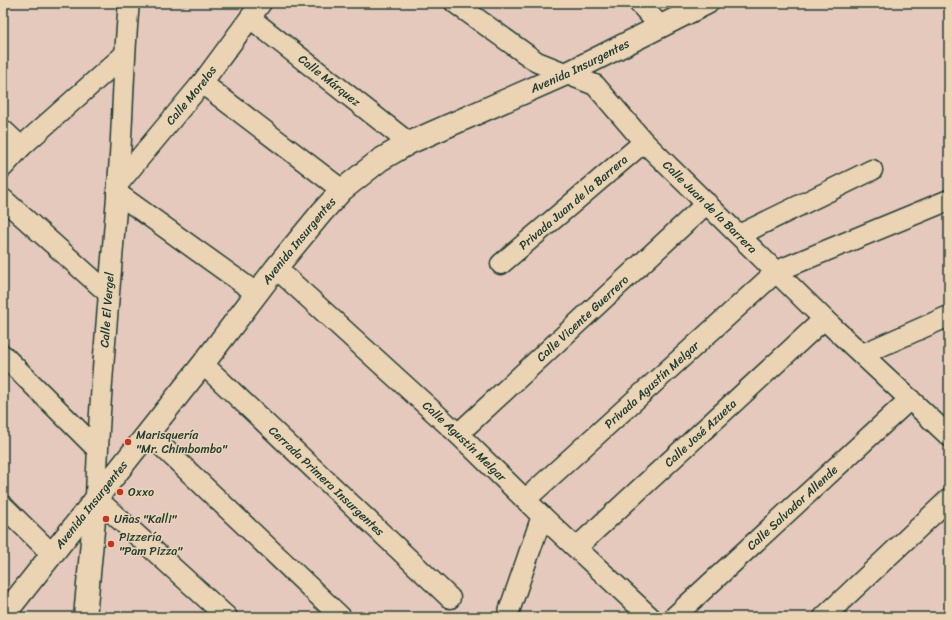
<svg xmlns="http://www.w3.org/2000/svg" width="952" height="620" font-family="Sriracha,sans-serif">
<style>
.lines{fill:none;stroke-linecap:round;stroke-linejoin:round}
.street-casing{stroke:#1f3d34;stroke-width:23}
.secondary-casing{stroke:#1f3d34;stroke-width:25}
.street{stroke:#ead4b3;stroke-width:20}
.secondary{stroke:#ead4b3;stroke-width:22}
.poi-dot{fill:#c8321e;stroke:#ead4b3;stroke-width:1.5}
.labels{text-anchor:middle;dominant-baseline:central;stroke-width:3;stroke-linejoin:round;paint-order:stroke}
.street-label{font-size:12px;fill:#1f3d34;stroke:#ead4b3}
.poi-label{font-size:12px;fill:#1f3d34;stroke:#ead4b3;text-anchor:start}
</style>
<rect width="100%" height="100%" fill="#e6c9bd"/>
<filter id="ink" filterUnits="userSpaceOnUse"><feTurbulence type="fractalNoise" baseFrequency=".025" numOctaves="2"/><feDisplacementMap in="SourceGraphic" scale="8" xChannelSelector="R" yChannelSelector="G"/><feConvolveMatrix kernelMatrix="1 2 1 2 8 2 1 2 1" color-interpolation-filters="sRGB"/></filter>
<g filter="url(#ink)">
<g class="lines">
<defs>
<g id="street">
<path d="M129,3C123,63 123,124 118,184C110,289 99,393 96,498L227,617"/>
<path id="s1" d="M455,3L537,62L595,85L644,142L824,319L949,436"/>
<polyline points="639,3 661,27"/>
<path id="s2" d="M250,18L409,143"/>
<polyline points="202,83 342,190"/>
<polyline points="3,130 21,147"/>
<polyline points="3,167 21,147 124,55"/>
<path id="s3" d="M118,184L202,83L261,3"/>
<polyline points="117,193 256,293"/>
<polyline points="3,199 108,293"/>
<polyline points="739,235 872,170"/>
<path id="s4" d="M501,264L644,142"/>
<path id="s5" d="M276,268L458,434L542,516L650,617"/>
<polyline points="863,354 949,316"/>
<polyline points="3,355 97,449"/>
<path id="s6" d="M203,364L450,598"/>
<polyline points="148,433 341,617"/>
<path id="s7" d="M458,434L707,203"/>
<path id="s8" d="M526,499L777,271L949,200"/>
<polyline points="3,506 52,554"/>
<path id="s9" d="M577,547L824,319"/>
<polyline points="507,617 542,516"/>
<path id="s10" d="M674,617L910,399"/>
<polyline points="824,617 949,499"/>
</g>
<g id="secondary">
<path id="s11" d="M3,616L203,364L276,268L322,212L342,190L380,160L409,143L568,73L707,3"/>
<polyline points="85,617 96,498"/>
</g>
</defs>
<!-- street casing -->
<use href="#street" class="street-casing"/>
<!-- secondary casing -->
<use href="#secondary" class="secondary-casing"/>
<!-- street -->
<use href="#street" class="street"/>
<!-- secondary -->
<use href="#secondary" class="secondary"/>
</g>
</g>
<!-- markers -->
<g class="poi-dot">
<circle cx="128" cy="442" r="4"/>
<circle cx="120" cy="492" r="4"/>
<circle cx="106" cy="519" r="4"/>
<circle cx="111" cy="544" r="4"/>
</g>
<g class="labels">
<!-- street labels -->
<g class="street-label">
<text stroke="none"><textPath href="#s11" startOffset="814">Avenida Insurgentes</textPath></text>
<text stroke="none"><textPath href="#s2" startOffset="101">Calle Márquez</textPath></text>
<text stroke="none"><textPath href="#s3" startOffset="115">Calle Morelos</textPath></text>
<text stroke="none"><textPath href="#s4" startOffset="95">Privada Juan de la Barrera</textPath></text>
<text stroke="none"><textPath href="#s1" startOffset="331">Calle Juan de la Barrera</textPath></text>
<text stroke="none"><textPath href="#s11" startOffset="478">Avenida Insurgentes</textPath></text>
<text transform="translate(107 310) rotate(-86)">Calle El Vergel</text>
<text stroke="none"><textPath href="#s7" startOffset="170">Calle Vicente Guerrero</textPath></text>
<text stroke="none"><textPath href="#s8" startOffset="170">Privada Agustín Melgar</textPath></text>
<text stroke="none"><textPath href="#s9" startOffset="168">Calle José Azueta</textPath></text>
<text stroke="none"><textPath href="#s5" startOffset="256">Calle Agustín Melgar</textPath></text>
<text stroke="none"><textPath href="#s6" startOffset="170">Cerrada Primera Insurgentes</textPath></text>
<text stroke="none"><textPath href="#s11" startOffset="142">Avenida Insurgentes</textPath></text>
<text stroke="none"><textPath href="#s10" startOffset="161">Calle Salvador Allende</textPath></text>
</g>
<!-- poi labels -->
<g class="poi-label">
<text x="136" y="435">Marisquería<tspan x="136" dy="14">"Mr. Chimbombo"</tspan></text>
<text x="128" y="492">Oxxo</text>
<text x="114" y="519">Uñas "Kalli"</text>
<text x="119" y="537">Pizzería<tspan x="119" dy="14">"Pam Pizza"</tspan></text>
</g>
</g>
<!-- margin -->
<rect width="952" height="620" fill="none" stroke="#ead4b3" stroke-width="16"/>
<rect x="8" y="8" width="936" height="604" fill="none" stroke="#1f3d34" stroke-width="1.5" filter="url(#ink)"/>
</svg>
